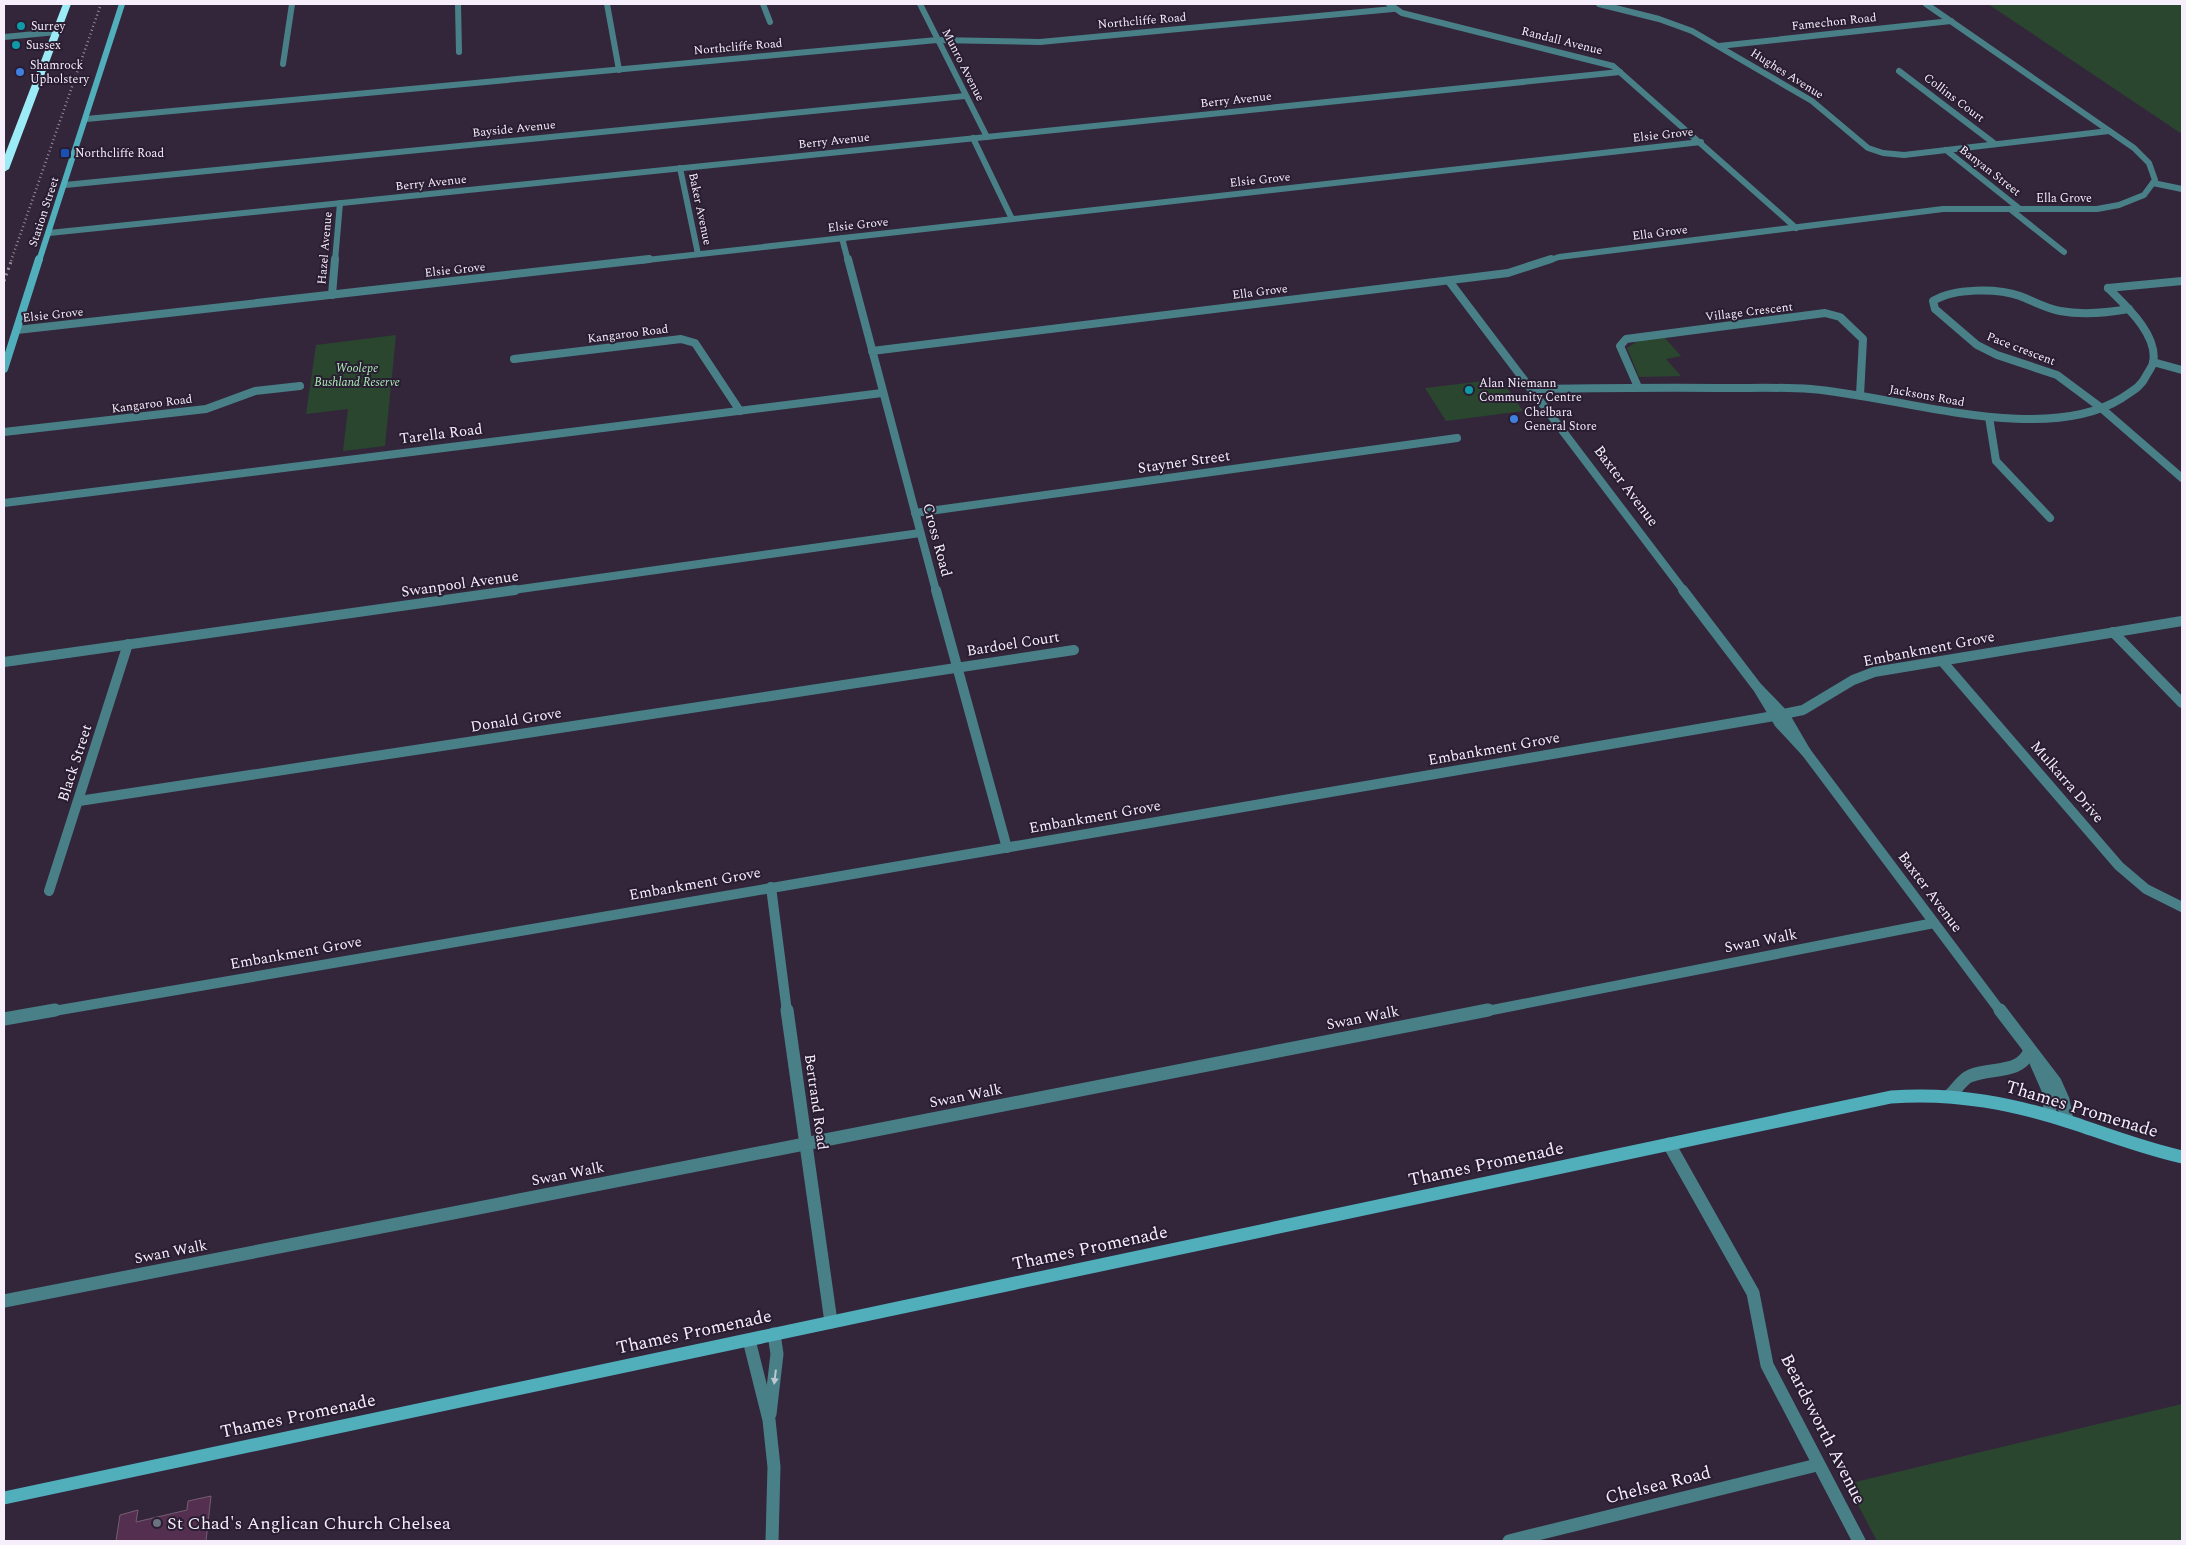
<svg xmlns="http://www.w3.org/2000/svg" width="2186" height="1545" font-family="Spectral,serif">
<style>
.green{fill:#2a462f}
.building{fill:#552f4f;stroke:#755e71}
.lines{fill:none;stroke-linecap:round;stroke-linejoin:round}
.street-far3{stroke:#498088;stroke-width:6}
.street-far2{stroke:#498088;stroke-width:8}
.street-far1{stroke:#498088;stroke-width:10}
.street{stroke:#498088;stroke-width:13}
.secondary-far2{stroke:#51afbc;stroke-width:6}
.secondary-far1{stroke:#51afbc;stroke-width:8}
.secondary{stroke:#51afbc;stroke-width:13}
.highway{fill:#9cecf8;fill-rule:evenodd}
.rail-far1{stroke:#968b9c;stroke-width:2.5;stroke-dasharray:1 3;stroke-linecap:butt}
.rail{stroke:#968b9c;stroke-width:3;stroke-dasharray:2 4;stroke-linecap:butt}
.oneway{fill:#bac8d3}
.culture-dot{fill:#0f9aa8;stroke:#291d31;stroke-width:2}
.shop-dot{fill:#3f7fe0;stroke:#291d31;stroke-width:2}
.transit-dot{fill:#1a4fb4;stroke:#291d31;stroke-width:2}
.worship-dot{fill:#6b7280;stroke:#291d31;stroke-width:2}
.labels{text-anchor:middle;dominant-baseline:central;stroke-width:4;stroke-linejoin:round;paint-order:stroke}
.far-street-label{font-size:12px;fill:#f7eefc;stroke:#291d31}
.far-poi-label{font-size:12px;fill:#f7eefc;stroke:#291d31;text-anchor:start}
.far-park-label{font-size:12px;font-style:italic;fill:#acefb7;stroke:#291d31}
.street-label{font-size:15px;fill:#f7eefc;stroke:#291d31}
.near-street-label{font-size:18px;fill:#f7eefc;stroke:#291d31}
.near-poi-label{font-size:18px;fill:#f7eefc;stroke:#291d31;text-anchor:start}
</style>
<rect width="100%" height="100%" fill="#33263b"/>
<!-- green -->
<g class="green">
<polygon points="1988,4 2182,4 2182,134"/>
<polygon points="396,335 385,446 343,451 348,409 306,414 316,345"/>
<polygon points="1664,337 1681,356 1666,359 1681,376 1639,377 1627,348 1638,341"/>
<polygon points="1501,379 1523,411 1446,421 1425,388"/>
<polygon points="2182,1404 2182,1541 1877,1541 1847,1484"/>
</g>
<!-- building -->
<polygon class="building" points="211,1496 206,1541 116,1541 120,1515 138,1510 136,1522 187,1510 188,1501"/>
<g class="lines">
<!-- street-far3 -->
<g class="street-far3">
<polyline points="458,4 459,52"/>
<polyline points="607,4 619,70"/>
<polyline points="763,4 770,22"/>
<polyline points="920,4 987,137"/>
<polyline points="1389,4 1402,13 1613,66 1796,228"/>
<polyline points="1599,4 1659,19 1692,31 1812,101 1868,148 1883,153 1904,155 2109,131"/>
<polyline points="4,37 57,32"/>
<polyline points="1719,46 1951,21"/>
<polyline points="283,64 292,4"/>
<polyline points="1899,71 1995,144"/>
<polyline points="86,119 937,40 1040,42 1393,9"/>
<polyline points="973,138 1012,219"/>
<polyline points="1946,150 2020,209"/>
<polyline points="680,168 698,254"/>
<polyline points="2153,183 2182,189"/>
<polyline points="65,185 965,96"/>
<polyline points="2010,209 2064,252"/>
<polyline points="49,233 1620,72"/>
<polyline points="842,238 848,261"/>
<polyline points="335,261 340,203"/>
<polyline points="638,261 1701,142"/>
<polyline points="1547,261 1559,257 1943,209 2097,209 2119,205 2144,195 2155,180 2149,163 2134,148 1926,4"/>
</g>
<!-- street-far2 -->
<g class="street-far2">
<polyline points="848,259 936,591"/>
<polyline points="1449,281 1684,591"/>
<polyline points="2108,288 2182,281"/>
<polyline points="332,295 335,259"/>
<path d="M2129,309C2106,313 2082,315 2060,311C2045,308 2033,301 2020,296C1997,288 1954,288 1933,301L1935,309L1977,345L1997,355L2057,375L2100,407L2182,478"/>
<polyline points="17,330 649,259"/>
<polyline points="872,351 1508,273 1551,259"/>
<polyline points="514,359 681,339 695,343 740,411"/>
<polyline points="2153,362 2182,370"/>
<polyline points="1638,387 1620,346 1626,339 1825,313 1840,317 1863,339 1860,395"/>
<path d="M1532,389C1597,388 1663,387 1728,388C1755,388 1784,387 1811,389C1899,396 2043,447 2122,398C2132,391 2141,387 2146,376C2148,372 2152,367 2153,363C2159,335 2125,305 2108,288"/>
<polyline points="1989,417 1996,461 2050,518"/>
<polyline points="4,432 206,409 255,391 300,386"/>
<polyline points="4,503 882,393"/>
<polyline points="915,513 1457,438"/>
<polyline points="506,591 920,533"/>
</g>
<!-- street-far1 -->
<g class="street-far1">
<polyline points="936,590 1007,848"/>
<polyline points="1683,590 1757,687 1785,716 1806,752"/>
<polyline points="2113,632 2182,703"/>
<polyline points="1942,661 2119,866 2146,889 2182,907"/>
<polyline points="4,662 515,590"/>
<polyline points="1759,690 1779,723 1806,752 2001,1012"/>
<polyline points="79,801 1074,650"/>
<polyline points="771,887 787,1012"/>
<polyline points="49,891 128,644"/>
<polyline points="48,1012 1774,716 1803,710 1853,680 1874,672 2182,621"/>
<polyline points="1482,1012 1934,923"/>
</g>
<!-- street -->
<g class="street">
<polyline points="787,1010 831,1322"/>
<polyline points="2000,1010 2055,1082 2063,1100 2067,1121"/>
<polyline points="4,1019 55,1010"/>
<polyline points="2035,1060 2049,1092 2050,1115"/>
<path d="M1950,1095C1957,1089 1962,1079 1970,1076C1991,1067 2021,1075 2030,1050"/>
<polyline points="1669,1144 1753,1293 1767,1365 1859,1541"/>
<polyline points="4,1301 1488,1010"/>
<polyline points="749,1340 769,1420 774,1467 772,1541"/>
<polyline points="770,1414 777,1354 774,1334"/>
<polyline points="1509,1541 1817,1465"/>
</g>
<!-- secondary-far2 -->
<polyline class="secondary-far2" points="39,261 122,4"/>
<!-- secondary-far1 -->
<polyline class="secondary-far1" points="4,369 39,259"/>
<!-- secondary -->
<path class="secondary" d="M4,1498L1891,1097C1955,1092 2015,1104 2076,1124C2111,1136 2146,1149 2182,1157"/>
<!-- highway -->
<polygon class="highway" points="63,4 71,4 9,169 4,172 4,157"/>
<!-- rail-far1 -->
<polyline class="rail-far1" points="11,261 101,4"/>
<!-- rail -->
<polyline class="rail" points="4,281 12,259"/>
</g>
<!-- one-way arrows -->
<defs><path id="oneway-solid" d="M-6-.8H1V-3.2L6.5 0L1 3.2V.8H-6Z" transform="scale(1.25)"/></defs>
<use class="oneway" href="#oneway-solid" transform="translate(775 1377) rotate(97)"/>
<!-- markers -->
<g class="culture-dot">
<circle cx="21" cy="26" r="5"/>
<circle cx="16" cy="45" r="5"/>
<circle cx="1469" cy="390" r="5"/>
</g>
<g class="shop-dot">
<circle cx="20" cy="72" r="5"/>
<circle cx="1514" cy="419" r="5"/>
</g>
<rect class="transit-dot" x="60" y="148" width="10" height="10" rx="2.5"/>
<circle class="worship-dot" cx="157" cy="1523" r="5"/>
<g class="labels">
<!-- far-street labels -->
<g class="far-street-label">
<text transform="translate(1142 21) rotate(-5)">Northcliffe Road</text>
<text transform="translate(1834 22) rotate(-6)">Famechon Road</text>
<text transform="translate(1562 41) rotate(14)">Randall Avenue</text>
<text transform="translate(738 47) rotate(-5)">Northcliffe Road</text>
<text transform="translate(963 65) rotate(63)">Munro Avenue</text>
<text transform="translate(1787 74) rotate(32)">Hughes Avenue</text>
<text transform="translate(1954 98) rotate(37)">Collins Court</text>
<text transform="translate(1236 100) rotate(-6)">Berry Avenue</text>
<text transform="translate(514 129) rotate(-6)">Bayside Avenue</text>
<text transform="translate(1663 135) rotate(-6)">Elsie Grove</text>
<text transform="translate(834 141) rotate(-6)">Berry Avenue</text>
<text transform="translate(1990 171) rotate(38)">Banyan Street</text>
<text transform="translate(1260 180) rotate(-6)">Elsie Grove</text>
<text transform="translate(431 183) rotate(-6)">Berry Avenue</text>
<text x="2064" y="198">Ella Grove</text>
<text transform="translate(700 209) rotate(78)">Baker Avenue</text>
<text transform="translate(44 212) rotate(-72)">Station Street</text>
<text transform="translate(858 225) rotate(-6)">Elsie Grove</text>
<text transform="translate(1660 233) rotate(-7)">Ella Grove</text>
<text transform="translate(325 248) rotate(-85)">Hazel Avenue</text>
<text transform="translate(455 270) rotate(-6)">Elsie Grove</text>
<text transform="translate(1260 292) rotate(-7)">Ella Grove</text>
<text transform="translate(1749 312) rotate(-7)">Village Crescent</text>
<text transform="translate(53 315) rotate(-6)">Elsie Grove</text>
<text transform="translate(628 334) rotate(-7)">Kangaroo Road</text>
<text transform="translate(2021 349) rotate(21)">Pace crescent</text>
<text transform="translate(1927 396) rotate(10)">Jacksons Road</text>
<text transform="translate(152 404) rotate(-7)">Kangaroo Road</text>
</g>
<!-- far-poi labels -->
<g class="far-poi-label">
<text x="31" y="26">Surrey</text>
<text x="26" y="45">Sussex</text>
<text x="30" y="65">Shamrock<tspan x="30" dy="14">Upholstery</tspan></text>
<text x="75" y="153">Northcliffe Road</text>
<text x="1479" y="383">Alan Niemann<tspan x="1479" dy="14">Community Centre</tspan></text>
<text x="1524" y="412">Chelbara<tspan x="1524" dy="14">General Store</tspan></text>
</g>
<!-- far-park labels -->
<g class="far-park-label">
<text x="357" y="368">Woolepe<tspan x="357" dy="14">Bushland Reserve</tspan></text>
</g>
<!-- street labels -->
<g class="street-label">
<text transform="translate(441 434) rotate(-7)">Tarella Road</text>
<text transform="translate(1184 462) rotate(-8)">Stayner Street</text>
<text transform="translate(1626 486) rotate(53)">Baxter Avenue</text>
<text transform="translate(937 540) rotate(75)">Cross Road</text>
<text transform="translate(460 584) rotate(-8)">Swanpool Avenue</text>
<text transform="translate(1013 644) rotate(-9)">Bardoel Court</text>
<text transform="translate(1929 649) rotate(-11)">Embankment Grove</text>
<text transform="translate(516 720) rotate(-9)">Donald Grove</text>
<text transform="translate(1494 749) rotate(-10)">Embankment Grove</text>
<text transform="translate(75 763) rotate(-72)">Black Street</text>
<text transform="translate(2067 782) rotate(49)">Mulkarra Drive</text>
<text transform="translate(1095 817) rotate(-10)">Embankment Grove</text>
<text transform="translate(695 884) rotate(-10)">Embankment Grove</text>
<text transform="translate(1930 892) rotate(53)">Baxter Avenue</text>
<text transform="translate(1761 941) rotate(-11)">Swan Walk</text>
<text transform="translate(296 953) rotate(-10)">Embankment Grove</text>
<text transform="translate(1363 1018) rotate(-11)">Swan Walk</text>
<text transform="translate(966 1096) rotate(-11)">Swan Walk</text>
<text transform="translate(816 1102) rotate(82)">Bertrand Road</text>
<text transform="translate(568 1174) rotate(-11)">Swan Walk</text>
<text transform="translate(171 1252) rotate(-11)">Swan Walk</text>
</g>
<!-- near-street labels -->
<g class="near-street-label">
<text transform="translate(2082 1109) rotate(17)">Thames Promenade</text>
<text transform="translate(1486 1164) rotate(-12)">Thames Promenade</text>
<text transform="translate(1090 1248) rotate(-12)">Thames Promenade</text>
<text transform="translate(694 1332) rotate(-12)">Thames Promenade</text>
<text transform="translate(298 1416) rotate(-12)">Thames Promenade</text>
<text transform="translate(1823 1429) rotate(63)">Beardsworth Avenue</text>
<text transform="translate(1658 1485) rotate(-14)">Chelsea Road</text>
</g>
<!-- near-poi labels -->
<g class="near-poi-label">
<text x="167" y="1523">St Chad's Anglican Church Chelsea</text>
</g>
</g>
<!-- border -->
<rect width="2186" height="1545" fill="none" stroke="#f7eefc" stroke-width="10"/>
</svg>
